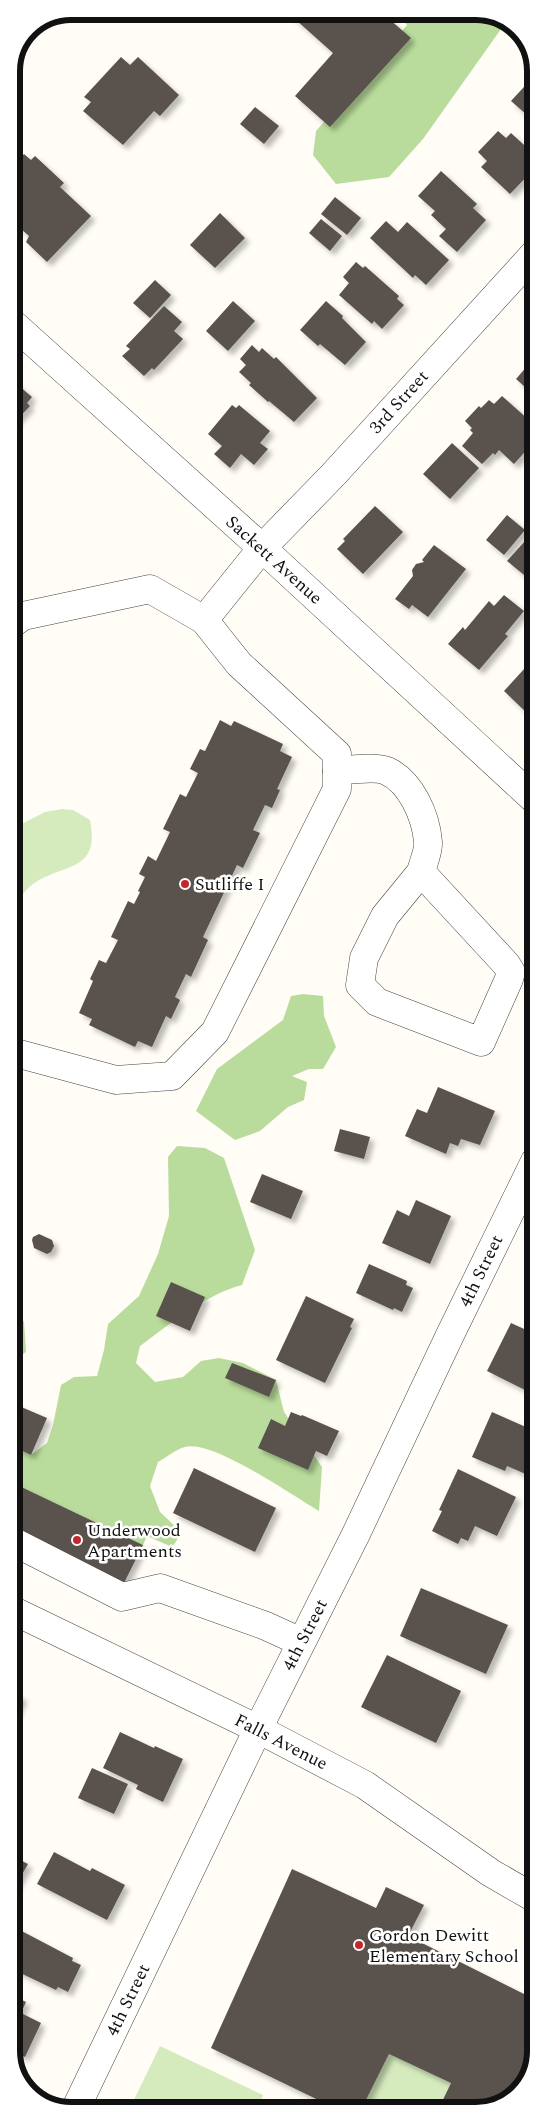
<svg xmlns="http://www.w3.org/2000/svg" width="547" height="2122" font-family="Spectral,serif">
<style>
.green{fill:#d5ebbd}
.forest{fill:#b9dc9c}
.building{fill:#5a524d;filter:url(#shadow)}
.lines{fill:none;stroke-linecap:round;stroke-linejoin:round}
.minor-casing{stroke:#444;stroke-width:29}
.minor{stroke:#fff;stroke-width:28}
.poi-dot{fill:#c4262e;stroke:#fff;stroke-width:2}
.labels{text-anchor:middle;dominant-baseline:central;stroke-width:5;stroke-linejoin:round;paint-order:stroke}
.street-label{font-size:18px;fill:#111;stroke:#fff}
.poi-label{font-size:18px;fill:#111;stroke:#fff;text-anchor:start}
.rim{fill:none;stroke:#111;stroke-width:6}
</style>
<defs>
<filter id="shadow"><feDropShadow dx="4.5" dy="4.5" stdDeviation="2.5" flood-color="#0004"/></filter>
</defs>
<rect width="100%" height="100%" fill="#fffdf5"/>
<!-- green -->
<g class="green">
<path d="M62,809L73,810L90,820C100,871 67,863 36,882C26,888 19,899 12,907V829L45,812Z"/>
<polygon points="160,2046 263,2095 258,2110 129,2110"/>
<polygon points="389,2054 451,2083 438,2110 361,2110"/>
</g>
<!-- forest -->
<g class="forest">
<polygon points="396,12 484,12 506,22 423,139 389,177 336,184 313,155 316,131 407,25"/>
<polygon points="303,994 323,996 324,1016 336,1047 323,1069 309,1069 292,1076 307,1082 304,1100 288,1107 260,1131 235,1140 196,1111 217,1069 283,1020 291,996"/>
<path d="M177,1146L205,1148L224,1158L255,1250L242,1285C205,1295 171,1323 140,1346L136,1363L155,1382L183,1377L201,1361L219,1358L243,1363L276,1380L284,1412L322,1467L319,1511C293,1496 212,1439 185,1447C176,1449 166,1458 158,1462L150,1486L160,1512L179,1530L177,1540L172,1547L147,1536L143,1545L13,1483L15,1477L12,1475V1446L31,1455L47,1443L53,1425L61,1385L74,1377L97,1376L104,1350L108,1324L139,1296L158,1254L169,1216L168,1157Z"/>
<polygon points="12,1253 16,1256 19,1283 12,1288"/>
<polygon points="12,1302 24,1322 26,1352 12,1362"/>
</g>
<!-- building -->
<g class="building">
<polygon points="286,11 381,12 411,38 330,127 295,96 333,53"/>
<polygon points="121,57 130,65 138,57 179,95 160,116 154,111 123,145 83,111 91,102 84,97"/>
<polygon points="535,68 535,122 511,101 534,76 530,73"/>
<polygon points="255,107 279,126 264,144 240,124"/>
<polygon points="498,131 506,138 511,133 535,155 535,168 510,194 481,167 487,161 478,152"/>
<polygon points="24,154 31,160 35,156 64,183 60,187 91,216 47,262 26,242 29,236 11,220 11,168"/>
<polygon points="441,171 477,204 473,208 486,220 457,252 439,236 446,229 431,215 435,211 418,196"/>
<polygon points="335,197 361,218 347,235 321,214"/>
<polygon points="220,213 245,238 215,268 190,245"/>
<polygon points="321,219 342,236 330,251 309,233"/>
<polygon points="386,221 398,232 407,222 449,260 426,285 415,275 413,278 370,238"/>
<polygon points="356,262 363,268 365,266 399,296 397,299 404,305 382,329 374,321 372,324 339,295 349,283 343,277"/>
<polygon points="155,280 171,295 150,318 133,303"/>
<polygon points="233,301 255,321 228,351 206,331"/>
<polygon points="326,301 343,316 342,318 366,342 345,365 320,344 318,346 300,330"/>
<polygon points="164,306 182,322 174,331 183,339 154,370 152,368 144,376 122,356 130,349 126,346"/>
<polygon points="252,345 259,352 262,348 274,359 276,357 317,398 294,422 269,401 268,402 249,385 251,383 239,372 246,365 240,359"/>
<polygon points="535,357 535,396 516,379"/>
<polygon points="11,379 32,397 27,403 30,406 11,426"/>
<polygon points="502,396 529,420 527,423 535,430 526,440 531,445 514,464 499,450 495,455 493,453 482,464 462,446 473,433 470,430 472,428 465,421 479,406 481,408 489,400 494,404"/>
<polygon points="232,405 236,408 239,405 270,431 260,443 268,449 254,465 241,454 230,468 214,454 222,446 208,434"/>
<polygon points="452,443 479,468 450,499 423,474"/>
<polygon points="375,506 403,532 363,574 337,549 345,541 343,539"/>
<polygon points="507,515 525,530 504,555 486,540"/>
<polygon points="533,532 535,534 535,584 507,561"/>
<polygon points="434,545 466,569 428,617 412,605 409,609 395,599 413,576 412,570 416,564 424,562 422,560"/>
<polygon points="504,595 524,611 505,634 508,636 479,670 448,644 463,627 465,630 489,601 494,606"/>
<polygon points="535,657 535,715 532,718 504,691"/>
<polygon points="220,720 231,726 234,721 283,744 280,751 292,757 277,789 280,790 272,808 265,805 253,830 260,833 243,868 237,865 203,937 208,940 191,977 186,974 175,997 180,1000 171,1019 166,1016 152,1047 138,1041 135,1047 89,1025 92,1019 79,1013 93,981 90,979 99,960 106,963 118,940 111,937 128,901 134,904 140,892 138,891 145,877 139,874 148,856 156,861 170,832 163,829 180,794 186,797 198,773 190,769 200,749 205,751"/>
<polygon points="438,1087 495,1111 480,1145 461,1139 458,1146 450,1143 446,1154 405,1136 417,1109 427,1113"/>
<polygon points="340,1129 370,1137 364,1159 334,1151"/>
<polygon points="262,1174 303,1191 291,1219 250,1202"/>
<polygon points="416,1200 451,1216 430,1264 382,1243 397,1210 409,1216"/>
<polygon points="39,1234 52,1240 54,1246 51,1252 47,1254 34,1248 32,1240 33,1237"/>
<polygon points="369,1264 407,1281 406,1285 413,1288 402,1312 394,1308 393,1310 356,1293"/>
<polygon points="171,1282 205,1297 190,1331 156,1316"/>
<polygon points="306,1296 354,1319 350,1327 352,1328 325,1383 276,1360"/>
<polygon points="511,1323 535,1334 535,1395 487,1371"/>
<polygon points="232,1363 276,1380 269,1397 225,1378"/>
<polygon points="12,1403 47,1418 31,1455 12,1446"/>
<polygon points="291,1412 301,1416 302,1415 339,1431 327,1456 316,1451 308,1470 258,1448 271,1419 285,1426"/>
<polygon points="492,1412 535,1431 535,1478 507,1466 505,1471 472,1457"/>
<polygon points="194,1468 276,1508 255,1552 173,1513"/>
<polygon points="458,1469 516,1497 497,1536 475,1526 468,1541 461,1538 458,1544 432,1531 442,1511 439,1510"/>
<polygon points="13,1483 143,1545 122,1587 12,1534"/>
<polygon points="421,1588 508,1625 486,1674 400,1636"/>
<polygon points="387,1655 461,1691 436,1743 361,1707"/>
<polygon points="12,1692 23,1697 12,1721"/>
<polygon points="120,1732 154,1748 155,1746 183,1759 163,1802 136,1789 138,1785 103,1768"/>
<polygon points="92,1768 128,1784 114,1814 78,1798"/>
<polygon points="54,1852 90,1871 92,1868 125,1885 107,1920 37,1884"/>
<polygon points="12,1856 28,1864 12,1892"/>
<polygon points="292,1869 376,1908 386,1887 424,1905 408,1936 536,2000 536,2052 521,2090 488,2110 438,2110 451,2083 389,2054 361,2110 339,2110 211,2048"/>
<polygon points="16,1928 73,1958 72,1961 81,1965 68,1992 58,1987 56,1990 12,1969 12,1936"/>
<polygon points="12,1995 26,2002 21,2013 41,2023 25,2057 12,2051"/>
</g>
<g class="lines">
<defs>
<g id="minor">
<polyline points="11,322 262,548 535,800"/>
<polyline points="204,620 262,548 334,474 535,253"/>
<polyline points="12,624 23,616 150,589 204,620 239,664 337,754 337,789 215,1032 172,1076 116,1080 12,1052"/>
<path d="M337,771C350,770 375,766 387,771C411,782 426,816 428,842C429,851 423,863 421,872L506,964L511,972L509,979L481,1042L377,1002L360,985L364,958L385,916L421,872"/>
<polyline points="12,1541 122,1597 160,1588 266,1626 301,1642"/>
<polyline points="12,1610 258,1729 365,1785 491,1873 536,1899"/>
<polyline points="75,2110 258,1729 355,1536 450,1335 535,1161"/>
</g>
</defs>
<!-- minor casing -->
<use href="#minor" class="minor-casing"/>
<!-- minor -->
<use href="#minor" class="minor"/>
</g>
<!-- markers -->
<g class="poi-dot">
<circle cx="185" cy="884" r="5"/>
<circle cx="77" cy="1540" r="5"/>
<circle cx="359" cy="1945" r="5"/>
</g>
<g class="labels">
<!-- street labels -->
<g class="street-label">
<text transform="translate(399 402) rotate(-48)">3rd Street</text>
<text transform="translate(274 560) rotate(42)">Sackett Avenue</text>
<text transform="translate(481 1271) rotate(-64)">4th Street</text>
<text transform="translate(305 1635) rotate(-63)">4th Street</text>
<text transform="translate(281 1742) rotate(27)">Falls Avenue</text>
<text transform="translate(128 2000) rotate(-64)">4th Street</text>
</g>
<!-- poi labels -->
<g class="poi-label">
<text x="195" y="884">Sutliffe I</text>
<text x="87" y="1530">Underwood<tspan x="87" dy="21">Apartments</tspan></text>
<text x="369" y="1935">Gordon Dewitt<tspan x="369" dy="21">Elementary School</tspan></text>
</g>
</g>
<!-- crop -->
<path d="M0 0H547V2122H0ZM71 20H476A51 51 0 0 1 527 71V2051A51 51 0 0 1 476 2102H71A51 51 0 0 1 20 2051V71A51 51 0 0 1 71 20Z" fill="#fff" fill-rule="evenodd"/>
<path class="rim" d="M71 20H476A51 51 0 0 1 527 71V2051A51 51 0 0 1 476 2102H71A51 51 0 0 1 20 2051V71A51 51 0 0 1 71 20Z"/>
</svg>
